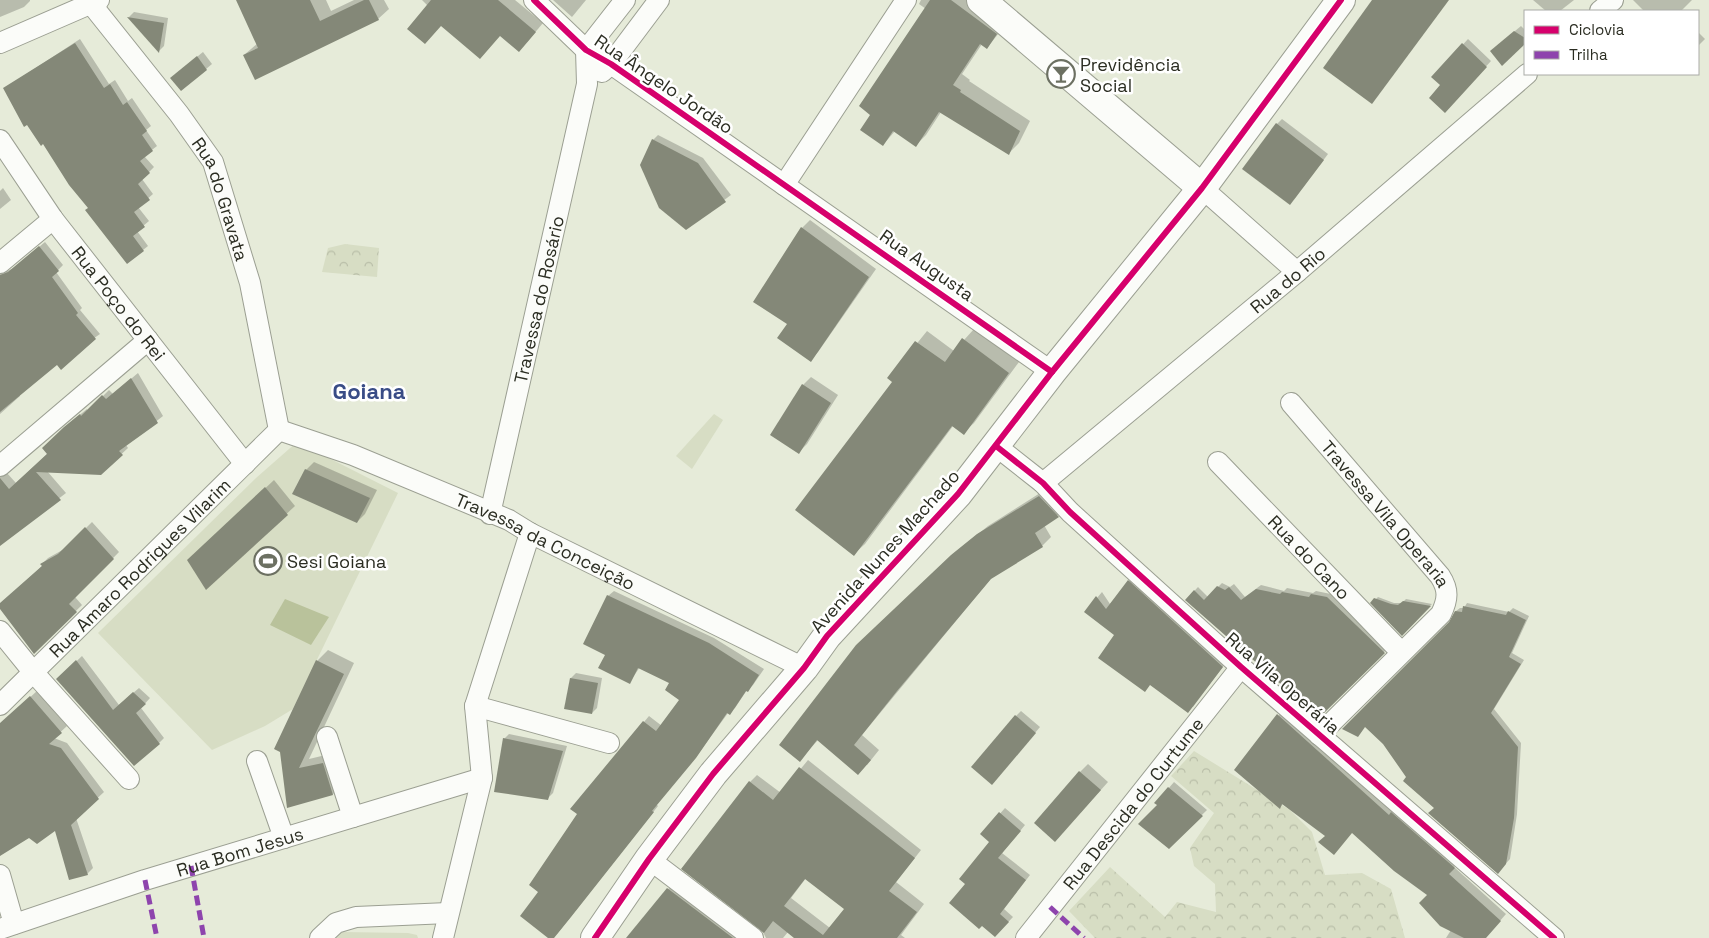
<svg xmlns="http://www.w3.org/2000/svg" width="1709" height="938" font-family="'Space Grotesk',sans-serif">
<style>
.forest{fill:url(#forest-crowns)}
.park{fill:#d7ddc4}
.water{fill:#b9c29b}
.shadow{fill:#0003;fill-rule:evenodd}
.building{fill:#848878;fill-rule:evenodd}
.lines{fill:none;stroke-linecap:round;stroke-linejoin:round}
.street-casing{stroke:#9b9f92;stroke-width:22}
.secondary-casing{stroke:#9b9f92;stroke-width:30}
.street{stroke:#fbfcf9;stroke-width:20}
.secondary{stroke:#fbfcf9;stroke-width:28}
.quiet{stroke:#8e44ad;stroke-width:5;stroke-dasharray:10 5;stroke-linecap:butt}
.cycleway-casing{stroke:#fff;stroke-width:9}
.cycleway{stroke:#d6006c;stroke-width:6}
.labels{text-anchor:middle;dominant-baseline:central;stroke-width:5;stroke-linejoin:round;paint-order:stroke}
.poi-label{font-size:18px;fill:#2b2d22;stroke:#fff;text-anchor:start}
.street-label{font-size:18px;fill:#2b2d22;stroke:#fff}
.district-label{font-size:22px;font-weight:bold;fill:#394c86;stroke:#fff}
</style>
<defs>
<pattern id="forest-crowns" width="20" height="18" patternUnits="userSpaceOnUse" patternTransform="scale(1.25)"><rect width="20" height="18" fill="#d7ddc4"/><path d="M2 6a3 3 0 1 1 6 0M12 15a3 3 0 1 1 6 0" fill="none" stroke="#b9bea8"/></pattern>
</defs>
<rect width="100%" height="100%" fill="#e6ebd9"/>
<!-- forest -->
<g class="forest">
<polygon points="345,244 379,248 377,277 322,272 328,248"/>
<polygon points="1194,751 1290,810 1312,832 1325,875 1362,873 1391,889 1405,938 1095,938 1069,911 1110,867 1165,917 1177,902 1216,912 1215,884 1194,866 1190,848 1214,813 1171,776"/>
</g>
<!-- park -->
<g class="park">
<polygon points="714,414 723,420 692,469 676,456"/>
<polygon points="297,442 398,493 293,709 265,726 212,750 98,633 256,478"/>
<polygon points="342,932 408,933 417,935 418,938 330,938 335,934"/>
</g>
<!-- water -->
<polygon class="water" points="285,599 329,617 311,645 270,625"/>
<!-- shadow -->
<g class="shadow">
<polygon points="0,0 30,0 30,1 24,7 0,17"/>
<polygon points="237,0 326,0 331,11 354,0 384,0 389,9 378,19 244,55 258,43"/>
<polygon points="422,0 515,0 543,23 527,42 428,6"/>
<polygon points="553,0 586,0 572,17"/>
<polygon points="921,0 973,0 1006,24 987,48 982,44 962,74 970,80 969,81 1030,121 1019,143 1009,153 941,112 926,135 916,145 895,131 883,145 872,114 926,9 919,4"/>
<polygon points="1533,0 1574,0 1560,11 1546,11"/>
<polygon points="1633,0 1692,0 1681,11 1644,11"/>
<polygon points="134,12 168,18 164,46 159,51 129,17"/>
<polygon points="1521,26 1525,30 1525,42 1503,64 1497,46"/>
<polygon points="1698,32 1705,39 1698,46"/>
<polygon points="80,39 109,84 115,80 128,101 132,98 151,126 146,130 157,146 144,156 154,167 142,179 153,194 138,207 149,221 137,231 148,246 143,250 90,208 5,88"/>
<polygon points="1468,39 1491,61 1445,111 1442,85 1433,77"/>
<polygon points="203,52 212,64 181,90 177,73"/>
<polygon points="1282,119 1328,154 1295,198 1277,124"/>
<polygon points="658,135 703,158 731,195 686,228 653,140"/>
<polygon points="3,188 11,200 0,209 0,191"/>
<polygon points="810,220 876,269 818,352 810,360 802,228"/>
<polygon points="45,242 63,265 56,272 82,308 80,310 100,334 57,364 19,394 20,396 0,414 0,270 7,271 14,268"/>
<polygon points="974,329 1019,362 974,423 963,433 953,426 865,544 854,554 894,381 889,378 927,331 954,351"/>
<polygon points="138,373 163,416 126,445 128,448 101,473 47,471 66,493 0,544 0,477 6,472 16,483 48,453 72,421 87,409 88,411 109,390 113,394"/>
<polygon points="811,377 838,395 807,444 799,452 803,385"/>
<polygon points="314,462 377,490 365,514 357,522 306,470"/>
<polygon points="274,480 295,506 207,588 197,552"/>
<polygon points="1048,488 1067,508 1044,525 1051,537 1042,546 993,576 862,735 879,750 867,765 818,740 800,760 962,547 988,526"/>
<polygon points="92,522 119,552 75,597 82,605 34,652 0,605 43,565 42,564 48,558 66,548"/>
<polygon points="1133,577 1227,661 1193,707 1116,635 1086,611 1102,592 1110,604"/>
<polygon points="1222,583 1230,587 1234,584 1245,597 1261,585 1284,591 1287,588 1313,593 1316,591 1331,594 1388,648 1319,716 1186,600 1198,587 1208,597"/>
<polygon points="614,591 714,638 764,669 753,685 747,690 735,708 728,713 701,750 656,804 658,806 557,934 550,938 540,892 644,722 649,716 662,726 681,700 671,682 640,667 629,683 607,654 608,596"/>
<polygon points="1378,597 1394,603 1402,603 1406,599 1432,604 1402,634 1372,603"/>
<polygon points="1467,603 1509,612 1513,608 1529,616 1512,653 1524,660 1494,709 1521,743 1517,814 1510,859 1498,872 1408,777 1384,743 1366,726 1358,736 1450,623 1456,611 1460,608 1464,608"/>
<polygon points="328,650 354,663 309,759 334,753 343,784 333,794 288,807 317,661"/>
<polygon points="82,656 119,705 139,688 150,698 141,708 164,738 159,743 58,679"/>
<polygon points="576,673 602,678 597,708 592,713 565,708 571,678"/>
<polygon points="37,691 67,726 54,738 67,743 104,792 76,818 93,868 87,874 55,829 0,848 0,732 14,712"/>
<polygon points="1284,709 1460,862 1454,867 1506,914 1485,938 1446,938 1451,930 1429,895 1353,832 1326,835 1283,804 1280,807 1235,770"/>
<polygon points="1021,711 1040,727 997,778 1016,716"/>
<polygon points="509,734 567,746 553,793 548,798 504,739"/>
<path d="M808,760L921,850L896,882L924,904L901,935L905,938H796L788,932L783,938H766L761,928L750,782L757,775L781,793ZM806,878L845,909L830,928L791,898Z"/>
<polygon points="1088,764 1108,782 1055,841 1080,772"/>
<polygon points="1174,782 1207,810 1169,847 1159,805 1156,803"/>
<polygon points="1005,808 1025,825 1002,853 1030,875 1004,909 1013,917 995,936 991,842 982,834"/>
<polygon points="675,881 751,938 627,938"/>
</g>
<!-- building -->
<g class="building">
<polygon points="236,0 310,0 320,21 364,0 369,0 379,20 255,80 243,55 258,48"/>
<polygon points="431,0 498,0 536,32 519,52 500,36 480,59 441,26 425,44 407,29"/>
<polygon points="930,0 951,0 997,34 987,49 980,44 953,85 961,90 960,92 1020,131 1009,155 939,112 916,147 893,131 883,146 860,130 870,115 859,106"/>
<polygon points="1372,0 1449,0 1372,104 1323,68"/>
<polygon points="127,17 164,23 159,53"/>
<polygon points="1514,31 1525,38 1525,44 1502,66 1490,51"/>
<polygon points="75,43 104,88 110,84 123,105 127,102 147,131 142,135 153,151 140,161 150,173 138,184 150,200 134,212 145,227 133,236 144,251 127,264 85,210 88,208 69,185 43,144 41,146 27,125 24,127 3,88"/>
<polygon points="1462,43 1487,67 1445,113 1429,98 1440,85 1431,77"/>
<polygon points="197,56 207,70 181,91 170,78"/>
<polygon points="1276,123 1324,160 1290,205 1242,169"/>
<polygon points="652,139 698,163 726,202 686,230 659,208 640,165"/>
<polygon points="801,227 869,277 811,362 777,338 787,324 753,302"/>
<polygon points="39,246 59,271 52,277 78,313 76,315 96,339 61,370 57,365 0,412 0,275 8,272"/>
<polygon points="962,338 1009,373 964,435 952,426 854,556 795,510 892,382 887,378 915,341 945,362"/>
<polygon points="131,378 158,423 119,451 123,455 101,475 36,472 61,500 0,546 0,478 9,489 47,454 42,448 64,427 80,414 81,416 102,395 106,399"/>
<polygon points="802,384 831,403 799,454 770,435"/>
<polygon points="305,469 370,498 357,523 292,494"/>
<polygon points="265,487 288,515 206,590 187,560"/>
<polygon points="1039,496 1059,517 1035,533 1043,547 991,579 897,691 854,745 871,760 858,775 817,740 800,762 779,745 856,645 951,555 977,534"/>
<polygon points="85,527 114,559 69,604 77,612 34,654 0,609 0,603 42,566 40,564 58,554"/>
<polygon points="1128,580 1223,667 1188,713 1150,685 1145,692 1098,658 1114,635 1084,612 1096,596 1106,609"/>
<polygon points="1217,586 1225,590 1229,587 1241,600 1256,589 1280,594 1282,592 1309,597 1311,594 1327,597 1385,653 1319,718 1185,600 1194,590 1204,600"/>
<polygon points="607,595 709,643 759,675 748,692 746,691 730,715 727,713 696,758 652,811 654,812 571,917 554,938 548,938 520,916 538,892 529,885 577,814 570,809 643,721 656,731 679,700 665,690 669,683 638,668 630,684 598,668 605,655 583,644"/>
<polygon points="1374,598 1391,604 1398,605 1403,601 1431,606 1402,636 1370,603"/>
<polygon points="1463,606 1506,615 1508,611 1526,620 1509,657 1521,664 1491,713 1518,747 1514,818 1506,864 1498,874 1428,813 1434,808 1403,781 1406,777 1383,744 1365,727 1358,737 1342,729 1449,622 1455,611 1462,612"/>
<polygon points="76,660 113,710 133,692 146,704 136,713 160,744 134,766 56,679"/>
<polygon points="316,660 344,674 299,768 323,763 333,795 287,808 280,752 274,749"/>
<polygon points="570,678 598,683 592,714 564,709"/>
<polygon points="30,696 62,733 49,744 61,748 99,799 71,825 88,875 69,880 55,831 37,844 29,838 0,856 0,723"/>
<polygon points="1277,714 1389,815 1391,812 1455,868 1449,874 1501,921 1486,938 1464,938 1440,926 1419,903 1427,895 1394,871 1352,833 1334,855 1318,842 1325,836 1282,804 1280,809 1234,770"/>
<polygon points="1015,715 1036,733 992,785 971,767"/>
<polygon points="503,738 563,751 548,800 494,792"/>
<path d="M799,767L915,858L889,891L917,912L897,938H794L773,921L764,933L681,869L749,781L773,800ZM805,879L844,909L823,935L784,906Z"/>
<polygon points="1079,771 1101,790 1055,842 1034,823"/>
<polygon points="1168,787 1203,816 1169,849 1138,824 1157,805 1154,803"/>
<polygon points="999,812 1021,831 998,858 1026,880 1000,914 1009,922 995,937 982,926 979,929 949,903 965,884 959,879 989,842 980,834"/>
<polygon points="667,888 733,938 626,938"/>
</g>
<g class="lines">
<defs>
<g id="street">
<path id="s1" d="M88,0L179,114L213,162L250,283L279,430"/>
<polyline points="534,0 586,50 611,64 1052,372"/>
<polyline points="1600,11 1613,0"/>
<polyline points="0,43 99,0"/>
<polyline points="602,72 611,64 659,0"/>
<path id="s2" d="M0,140L53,219L245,464"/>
<polyline points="784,185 906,0"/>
<polyline points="1202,188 1297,272"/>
<polyline points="0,263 53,219"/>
<path id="s3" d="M1291,403L1440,576C1449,590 1448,599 1441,614L1319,735"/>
<path id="s4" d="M279,430L353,455L509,520L530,533L804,668"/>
<polyline points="996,446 1043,483 1070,512 1241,667 1554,938"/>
<path id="s5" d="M1218,462L1401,652"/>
<polyline points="0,466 148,340"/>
<path id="s6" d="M1043,483L1297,272L1527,74"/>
<path id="s7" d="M490,514L587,84L586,50L625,0"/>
<polyline points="0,631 34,673 129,779"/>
<path id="s8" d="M0,705L279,430"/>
<polyline points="475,706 609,743"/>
<polyline points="327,737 353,817"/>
<polyline points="257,761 284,838"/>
<polyline points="649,859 753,938"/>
<polyline points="0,875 14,924"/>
<path id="s9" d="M0,929L145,880L482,778"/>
<polyline points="320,938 336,923 356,917 448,913"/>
<polyline points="443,938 482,778 475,706 530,533"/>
<path id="s10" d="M1026,938L1241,667"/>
</g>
<g id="secondary">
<polyline points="981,0 1202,188"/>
<polyline points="595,938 649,859 713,774 804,668 827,636 958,494 1052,372 1202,188 1341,0"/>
</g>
</defs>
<!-- street casing -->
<use href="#street" class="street-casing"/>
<!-- secondary casing -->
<use href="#secondary" class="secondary-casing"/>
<!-- street -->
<use href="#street" class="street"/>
<!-- secondary -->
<use href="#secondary" class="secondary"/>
<!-- quiet -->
<g class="quiet">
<polyline points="191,866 204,938"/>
<polyline points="145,880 157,938"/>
<polyline points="1050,907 1084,938"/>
</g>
<defs>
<g id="cycleway">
<polyline points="534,0 586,50 611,64 1052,372"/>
<polyline points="996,446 1043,483 1070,512 1241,667 1554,938"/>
<polyline points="595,938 649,859 713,774 804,668 827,636 958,494 1052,372 1202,188 1341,0"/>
</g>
</defs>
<!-- cycleway casing -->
<use href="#cycleway" class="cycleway-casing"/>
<!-- cycleway -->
<use href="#cycleway" class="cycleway"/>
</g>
<!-- icons -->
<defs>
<symbol id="bar-ring" viewBox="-11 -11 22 22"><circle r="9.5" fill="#fff" stroke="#6c7062" stroke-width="1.5"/><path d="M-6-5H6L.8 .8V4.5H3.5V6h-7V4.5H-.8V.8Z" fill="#6c7062"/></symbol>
<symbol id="stadium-ring" viewBox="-11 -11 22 22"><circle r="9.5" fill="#fff" stroke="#6c7062" stroke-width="1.5"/><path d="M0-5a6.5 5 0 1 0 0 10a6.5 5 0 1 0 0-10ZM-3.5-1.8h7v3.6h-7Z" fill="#6c7062"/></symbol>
</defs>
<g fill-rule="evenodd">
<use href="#bar-ring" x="1045" y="58" width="32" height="32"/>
<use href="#stadium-ring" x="252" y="545" width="32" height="32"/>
</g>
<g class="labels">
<!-- poi labels -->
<g class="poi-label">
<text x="1080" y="64">Previdência<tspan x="1080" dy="21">Social</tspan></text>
<text x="287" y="561">Sesi Goiana</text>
</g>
<!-- street labels -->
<g class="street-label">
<text transform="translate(664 84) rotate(34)">Rua Ângelo Jordão</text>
<text stroke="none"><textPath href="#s1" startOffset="242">Rua do Gravata</textPath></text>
<text transform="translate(927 265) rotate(35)">Rua Augusta</text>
<text stroke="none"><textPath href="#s6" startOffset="318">Rua do Rio</textPath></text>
<text stroke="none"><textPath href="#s7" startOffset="220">Travessa do Rosário</textPath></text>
<text stroke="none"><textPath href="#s2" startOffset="202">Rua Poço do Rei</textPath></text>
<text stroke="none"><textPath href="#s3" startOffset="146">Travessa Vila Operaria</textPath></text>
<text stroke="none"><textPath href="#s4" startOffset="289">Travessa da Conceição</textPath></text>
<text transform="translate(885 551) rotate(-48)">Avenida Nunes Machado</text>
<text stroke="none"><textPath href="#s5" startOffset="132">Rua do Cano</textPath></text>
<text stroke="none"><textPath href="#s8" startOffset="196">Rua Amaro Rodrigues Vilarim</textPath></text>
<text transform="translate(1283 683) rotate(41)">Rua Vila Operária</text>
<text stroke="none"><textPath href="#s10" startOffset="172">Rua Descida do Curtume</textPath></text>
<text stroke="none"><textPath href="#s9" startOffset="252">Rua Bom Jesus</textPath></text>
</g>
<!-- district labels -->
<g class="district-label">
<text x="369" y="391">Goiana</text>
</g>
</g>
<!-- legend -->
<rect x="1524" y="10" width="175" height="65" fill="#ffffff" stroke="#aaaba7"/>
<rect x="1534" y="26" width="25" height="8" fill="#d6006c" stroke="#aaaba7"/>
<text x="1569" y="35" font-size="15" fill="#2b2d22">Ciclovia</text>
<rect x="1534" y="51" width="25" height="8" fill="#8e44ad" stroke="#aaaba7"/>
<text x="1569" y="60" font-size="15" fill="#2b2d22">Trilha</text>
</svg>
